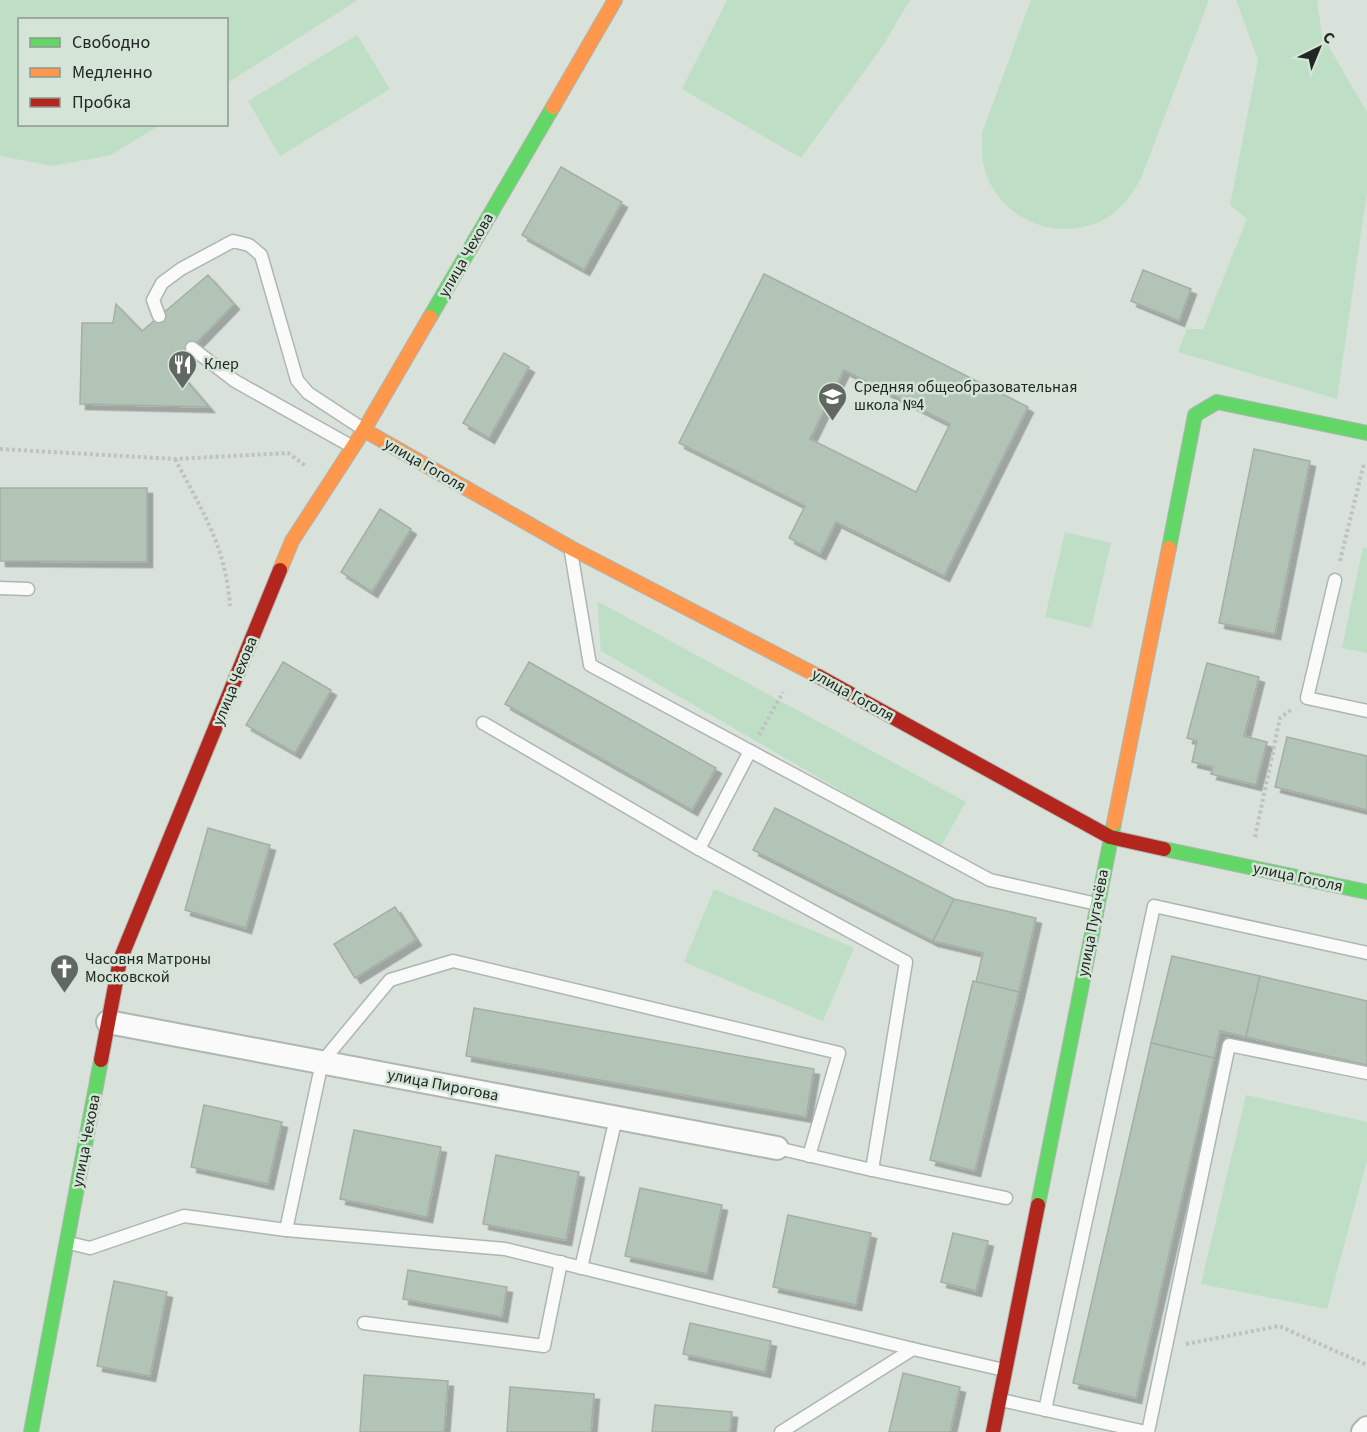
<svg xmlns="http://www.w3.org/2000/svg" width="1367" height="1432" font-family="'Source Sans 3',sans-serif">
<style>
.green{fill:#bedfc5}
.building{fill:#b2c4b6;stroke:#a6ada7;stroke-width:1.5;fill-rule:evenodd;filter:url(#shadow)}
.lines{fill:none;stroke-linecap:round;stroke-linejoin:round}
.lane-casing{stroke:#aeb6b0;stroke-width:15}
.street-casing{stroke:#aeb6b0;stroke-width:26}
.fast-casing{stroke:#aeb6b0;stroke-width:16}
.slow-casing{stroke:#aeb6b0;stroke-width:16}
.jam-casing{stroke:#aeb6b0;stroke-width:16}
.path{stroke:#bfc2c0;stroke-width:4;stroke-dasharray:3 3;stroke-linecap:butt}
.lane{stroke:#f9faf9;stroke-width:12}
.street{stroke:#f9faf9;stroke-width:22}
.fast{stroke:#63d668;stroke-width:14}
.slow{stroke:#ff974d;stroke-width:14}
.jam{stroke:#b3261e;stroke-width:14}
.labels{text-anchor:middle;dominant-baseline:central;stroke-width:5;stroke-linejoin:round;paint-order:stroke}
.street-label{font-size:16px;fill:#212722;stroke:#d4e5d7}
.poi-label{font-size:16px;fill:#212722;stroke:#d4e5d7;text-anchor:start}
</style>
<defs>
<filter id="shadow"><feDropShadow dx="5.5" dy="5.5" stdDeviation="0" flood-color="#0004"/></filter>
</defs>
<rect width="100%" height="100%" fill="#d8e1da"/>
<!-- green -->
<g class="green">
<polygon points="0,0 358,0 227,83 226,20 20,20 20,124 160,125 111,155 52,166 0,156"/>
<polygon points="727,0 910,0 882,47 801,158 682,89"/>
<path d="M1031,0H1209L1141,178C1132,195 1122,209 1105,219C1060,244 999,220 985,170C981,158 982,145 982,133Z"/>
<polygon points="1236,0 1317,0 1322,35 1367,112 1367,192 1337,399 1178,352 1187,329 1203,329 1247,219 1230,205 1258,60"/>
<polygon points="357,35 390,89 280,156 248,101"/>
<polygon points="1065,532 1111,543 1091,628 1045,617"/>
<polygon points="1363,547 1367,548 1367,653 1342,648"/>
<polygon points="597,601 966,802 940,848 601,651"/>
<polygon points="714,889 854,948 823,1021 684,962"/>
<polygon points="1246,1095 1367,1122 1367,1160 1327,1309 1201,1284"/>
</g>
<!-- building -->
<g class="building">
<polygon points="561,167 622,202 584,270 522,235"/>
<polygon points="1143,270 1191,289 1179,321 1131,301"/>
<path d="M764,274L1028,407L944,576L836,522L820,554L789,538L805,506L679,443ZM844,370L950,424L916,492L810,439Z"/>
<polygon points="208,275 234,304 174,366 209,407 80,404 82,323 113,323 116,304 142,331"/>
<polygon points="504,353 529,367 489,438 463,423"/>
<polygon points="1254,449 1310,461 1275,634 1219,623"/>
<polygon points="0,488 147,488 147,562 0,561"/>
<polygon points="380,509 411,529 372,592 341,572"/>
<polygon points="283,662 331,690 295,753 246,725"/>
<polygon points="529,662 716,768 692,810 505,704"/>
<polygon points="1207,663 1259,677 1244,736 1267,742 1256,785 1211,774 1213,767 1192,762 1197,741 1187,738"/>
<polygon points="1287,737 1367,756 1367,810 1275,787"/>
<polygon points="775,808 954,899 933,941 753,850"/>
<polygon points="208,828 270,845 246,928 185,910"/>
<polygon points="954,899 1036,918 1019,992 976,982 983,953 933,941"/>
<polygon points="395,907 416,940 355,978 334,944"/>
<polygon points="1172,956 1260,976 1246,1037 1220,1031 1214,1058 1151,1043"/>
<polygon points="1260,976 1367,1001 1367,1065 1246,1037"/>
<polygon points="973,981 1019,992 975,1171 930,1160"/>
<polygon points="474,1008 814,1069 806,1117 466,1056"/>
<polygon points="1151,1043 1214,1058 1136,1398 1073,1383"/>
<polygon points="204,1105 282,1122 268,1184 191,1167"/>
<polygon points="354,1130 441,1147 427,1217 340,1199"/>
<polygon points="496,1155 579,1172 566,1240 483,1224"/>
<polygon points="640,1188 722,1205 707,1274 625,1256"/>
<polygon points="788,1215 871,1233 856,1305 773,1287"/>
<polygon points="953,1233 988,1241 976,1291 941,1282"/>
<polygon points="408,1270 507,1287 502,1317 403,1299"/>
<polygon points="114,1281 167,1292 150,1376 97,1366"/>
<polygon points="690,1323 771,1341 765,1372 683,1354"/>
<polygon points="903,1373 960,1387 950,1432 889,1432"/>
<polygon points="364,1375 448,1381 444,1432 360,1432"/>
<polygon points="510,1387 594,1394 591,1432 507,1432"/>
<polygon points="655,1405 732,1412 730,1432 652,1432"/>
</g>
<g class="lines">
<defs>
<g id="lane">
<polyline points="159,316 153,300 162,283 181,269 233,241 249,245 261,255 297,380 308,393 363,429"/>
<polyline points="192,348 235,381 351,446"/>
<polyline points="571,552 590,665 990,880 1097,904"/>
<polyline points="1335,580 1307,698 1367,711"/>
<polyline points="0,588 28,589"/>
<polyline points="483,723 699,849 750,751"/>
<polyline points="699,849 906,962 872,1170 777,1148"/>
<polyline points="809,1156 839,1053 453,961 390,980 322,1062 286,1230 505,1249 913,1349"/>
<polyline points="872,1170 1006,1198"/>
<polyline points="69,1243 90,1248 184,1216 286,1230"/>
<polyline points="581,1268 616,1118"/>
<polyline points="364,1323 544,1346 561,1262"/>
<polyline points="1001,1400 1146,1432"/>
<polyline points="1045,1410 1154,906 1367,953"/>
<polyline points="781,1432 913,1349 1004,1370"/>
<polyline points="1148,1432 1229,1045 1367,1073"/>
</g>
<g id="street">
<polyline points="108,1022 777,1148"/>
<polyline points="1363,1432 1367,1428"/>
</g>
<g id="fast">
<polyline points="430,317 553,107"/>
<polyline points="1169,548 1195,415 1217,402 1367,433"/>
<polyline points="1164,849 1367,892"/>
<polyline points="1038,1205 1114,823"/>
<polyline points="31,1432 101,1060"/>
</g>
<g id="slow">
<polyline points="553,107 615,0"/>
<polyline points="364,430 571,548 818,676"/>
<polyline points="280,570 292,541 364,430 430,317"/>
<polyline points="1114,823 1169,548"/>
</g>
<g id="jam">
<polyline points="818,676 1110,837 1164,849"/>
<polyline points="101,1060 120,960 280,570"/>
<polyline points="993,1432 1038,1205"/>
</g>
</defs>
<!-- lane casing -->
<use href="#lane" class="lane-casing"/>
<!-- street casing -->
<use href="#street" class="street-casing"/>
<!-- fast casing -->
<use href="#fast" class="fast-casing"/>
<!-- slow casing -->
<use href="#slow" class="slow-casing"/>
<!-- jam casing -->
<use href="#jam" class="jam-casing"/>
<!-- path -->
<g class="path">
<polyline points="0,449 175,459 288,453 306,466"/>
<path d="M175,459C202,510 226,547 230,606"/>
<polyline points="1340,561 1364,463"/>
<polyline points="759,735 783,692"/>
<polyline points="1255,837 1280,718 1292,709"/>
<polyline points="1186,1344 1279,1326 1367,1365"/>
</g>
<!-- lane -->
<use href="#lane" class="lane"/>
<!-- street -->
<use href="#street" class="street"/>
<!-- fast -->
<use href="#fast" class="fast"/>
<!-- slow -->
<use href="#slow" class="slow"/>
<!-- jam -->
<use href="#jam" class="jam"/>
</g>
<!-- icons -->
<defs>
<symbol id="restaurant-pin" viewBox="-11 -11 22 30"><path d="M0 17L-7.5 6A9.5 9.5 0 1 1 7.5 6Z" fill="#616862" stroke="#d4e5d7"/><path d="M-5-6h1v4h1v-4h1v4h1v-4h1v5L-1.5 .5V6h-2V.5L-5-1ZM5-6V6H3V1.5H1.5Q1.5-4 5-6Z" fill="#fff"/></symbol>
<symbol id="school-pin" viewBox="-11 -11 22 30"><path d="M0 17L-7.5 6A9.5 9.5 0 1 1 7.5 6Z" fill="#616862" stroke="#d4e5d7"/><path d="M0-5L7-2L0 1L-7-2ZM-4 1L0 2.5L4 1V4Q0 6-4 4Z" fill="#fff"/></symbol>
<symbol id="church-pin" viewBox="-11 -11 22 30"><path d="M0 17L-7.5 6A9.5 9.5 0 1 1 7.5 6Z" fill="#616862" stroke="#d4e5d7"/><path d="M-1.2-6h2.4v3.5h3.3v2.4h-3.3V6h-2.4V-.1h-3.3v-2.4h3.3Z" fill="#fff"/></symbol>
</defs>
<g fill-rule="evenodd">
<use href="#restaurant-pin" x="166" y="348" width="33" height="45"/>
<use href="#school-pin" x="816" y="380" width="33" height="45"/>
<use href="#church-pin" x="48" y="952" width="33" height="45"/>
</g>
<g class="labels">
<!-- street labels -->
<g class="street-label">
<text transform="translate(466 255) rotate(-60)">улица Чехова</text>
<text transform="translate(425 465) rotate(30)">улица Гоголя</text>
<text transform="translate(235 681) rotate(-68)">улица Чехова</text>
<text transform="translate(853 695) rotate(29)">улица Гоголя</text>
<text transform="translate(1298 877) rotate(12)">улица Гоголя</text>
<text transform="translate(1093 923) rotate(-79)">улица Пугачёва</text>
<text transform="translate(443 1085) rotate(11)">улица Пирогова</text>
<text transform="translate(86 1141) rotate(-79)">улица Чехова</text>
</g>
<!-- poi labels -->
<g class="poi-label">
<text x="204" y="364">Клер</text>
<text x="854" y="387">Средняя общеобразовательная<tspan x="854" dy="18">школа №4</tspan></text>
<text x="85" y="959">Часовня Матроны<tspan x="85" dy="18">Московской</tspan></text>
</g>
</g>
<!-- legend -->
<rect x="18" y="18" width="210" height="108" fill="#d4e5d7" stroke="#8c998f" stroke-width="1.5"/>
<rect x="30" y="38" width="30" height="9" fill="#63d668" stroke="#8c998f" stroke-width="1.5"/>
<text x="72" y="48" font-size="18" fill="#212722">Свободно</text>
<rect x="30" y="68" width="30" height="9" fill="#ff974d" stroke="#8c998f" stroke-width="1.5"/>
<text x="72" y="78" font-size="18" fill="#212722">Медленно</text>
<rect x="30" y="98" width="30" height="9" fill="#b3261e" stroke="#8c998f" stroke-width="1.5"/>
<text x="72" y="108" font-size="18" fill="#212722">Пробка</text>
<!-- north arrow -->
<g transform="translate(1319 48) rotate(43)" stroke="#d4e5d7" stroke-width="4.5" paint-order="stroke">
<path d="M0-4.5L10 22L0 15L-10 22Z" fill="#212722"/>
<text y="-9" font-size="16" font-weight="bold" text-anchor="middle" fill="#212722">С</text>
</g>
</svg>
